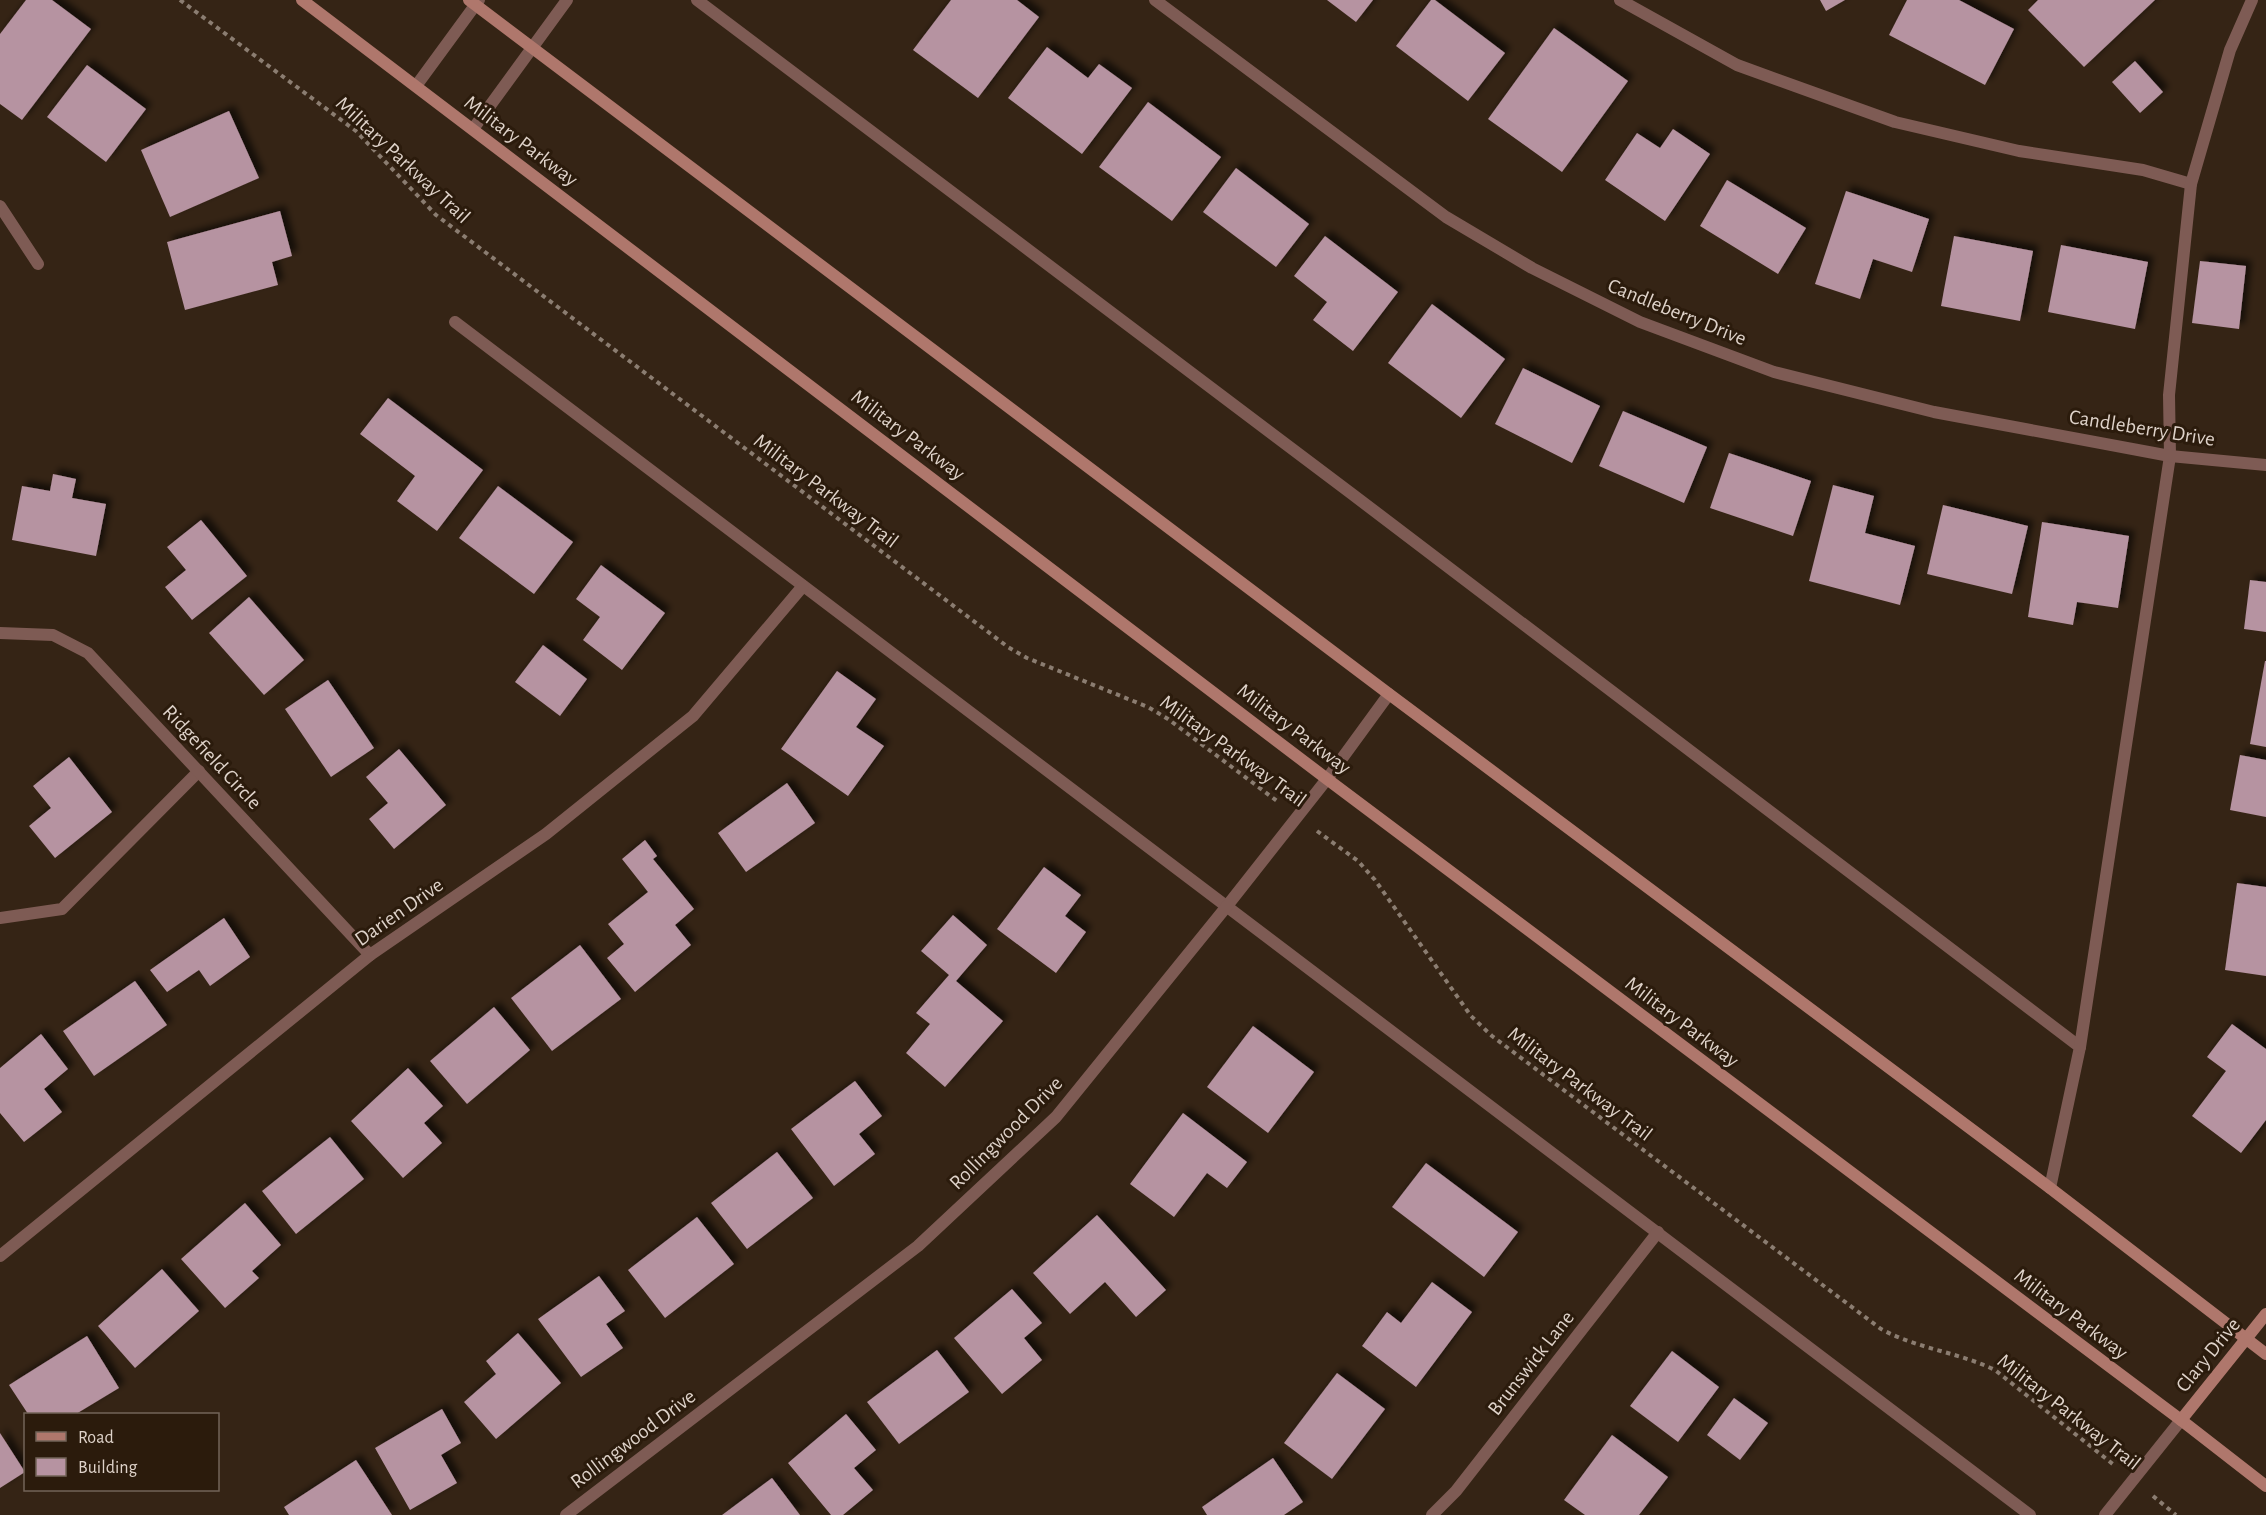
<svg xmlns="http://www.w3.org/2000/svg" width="2266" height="1515" font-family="'Alegreya Sans',sans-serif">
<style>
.building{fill:#b693a1;filter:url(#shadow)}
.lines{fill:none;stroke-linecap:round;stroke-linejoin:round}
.path{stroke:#8b7d71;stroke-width:4;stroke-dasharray:4.5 4.5;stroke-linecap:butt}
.lane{stroke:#7e5b54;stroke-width:12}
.street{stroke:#7e5b54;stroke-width:12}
.secondary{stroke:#af776c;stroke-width:12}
.labels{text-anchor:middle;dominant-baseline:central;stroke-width:6;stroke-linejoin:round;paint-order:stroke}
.street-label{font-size:21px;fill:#ded2c9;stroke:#2b1b0c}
</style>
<defs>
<filter id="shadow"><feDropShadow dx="5.5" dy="-5.5" stdDeviation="3" flood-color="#0009"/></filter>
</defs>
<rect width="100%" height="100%" fill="#352415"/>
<!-- building -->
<g class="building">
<polygon points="26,0 52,0 91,29 22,120 0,104 0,34"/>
<polygon points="951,0 1017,0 1039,17 978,98 913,50"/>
<polygon points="1327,0 1373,0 1356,22"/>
<polygon points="1431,0 1435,0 1505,53 1468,101 1396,46"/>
<polygon points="1820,0 1845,0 1826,11"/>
<polygon points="1907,0 1959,0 2014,29 1985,85 1889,35"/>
<polygon points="2038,0 2155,0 2084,67 2028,10"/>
<polygon points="1554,28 1628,81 1562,172 1488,119"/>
<polygon points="1047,47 1088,78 1099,64 1132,88 1082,154 1008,98"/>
<polygon points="2135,61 2163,92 2140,113 2112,82"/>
<polygon points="87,65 146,109 106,162 47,117"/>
<polygon points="1148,102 1221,157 1172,221 1099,167"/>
<polygon points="229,111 259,178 170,217 141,150"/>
<polygon points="1673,129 1710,154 1665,221 1605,180 1637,133 1660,148"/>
<polygon points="1236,168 1309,224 1276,267 1203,212"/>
<polygon points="1727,180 1806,228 1778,274 1700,226"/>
<polygon points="1846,191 1929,219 1912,272 1873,259 1860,299 1815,284"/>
<polygon points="280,211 292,256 272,262 278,285 185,310 167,242"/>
<polygon points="1325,236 1398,292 1353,351 1313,320 1327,302 1294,276"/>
<polygon points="1954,236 2033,251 2020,321 1941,306"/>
<polygon points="2061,245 2148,262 2135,329 2048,312"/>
<polygon points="2200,261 2246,266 2239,329 2192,323"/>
<polygon points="1432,304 1505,359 1461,418 1388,363"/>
<polygon points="1523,368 1600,406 1572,463 1495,424"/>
<polygon points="388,398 483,470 437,531 397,501 415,476 360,434"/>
<polygon points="1623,411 1707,447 1684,503 1599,466"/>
<polygon points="1729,453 1811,481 1793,536 1710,508"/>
<polygon points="53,474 76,479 72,498 106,504 96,556 12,540 22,486 50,491"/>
<polygon points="1833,485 1874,496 1865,533 1915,546 1900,605 1809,581"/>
<polygon points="498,486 573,542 534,594 459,538"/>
<polygon points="1943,505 2028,526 2012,594 1927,574"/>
<polygon points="201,520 247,576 192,620 165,587 186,570 167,547"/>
<polygon points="2042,522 2129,536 2118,608 2077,602 2073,625 2028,617"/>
<polygon points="601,565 665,613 622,670 583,640 600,617 576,599"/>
<polygon points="2250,580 2266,582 2266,632 2244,629"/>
<polygon points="249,597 304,660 264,695 209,633"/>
<polygon points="543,645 587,679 560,716 515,682"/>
<polygon points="2265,661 2266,661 2266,747 2250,744"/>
<polygon points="837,671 876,699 856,727 884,746 848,796 781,749"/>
<polygon points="328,680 374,748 331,777 285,709"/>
<polygon points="399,749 446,805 394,849 369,819 388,803 366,777"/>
<polygon points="2240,755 2266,760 2266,817 2230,810"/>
<polygon points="69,757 112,812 55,858 29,826 51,808 33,786"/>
<polygon points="787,783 815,823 746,872 718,833"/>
<polygon points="645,840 657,856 653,859 694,909 675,925 691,945 635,992 607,958 624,944 608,924 648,892 622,859"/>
<polygon points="1044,867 1081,895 1065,916 1086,932 1056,973 997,929"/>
<polygon points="2237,883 2266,887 2266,976 2225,970"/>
<polygon points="953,915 987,945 956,981 1003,1021 945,1087 906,1053 930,1024 916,1013 949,975 921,951"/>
<polygon points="224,918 250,957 210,986 199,970 167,992 150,970"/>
<polygon points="580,945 621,999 552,1051 511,998"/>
<polygon points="135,981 167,1025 94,1076 63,1031"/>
<polygon points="494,1007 530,1050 467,1104 430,1061"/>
<polygon points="2232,1024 2266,1049 2266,1120 2241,1153 2192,1116 2226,1071 2207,1057"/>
<polygon points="1253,1026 1314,1072 1268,1133 1207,1087"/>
<polygon points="41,1034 68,1069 44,1089 62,1112 24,1142 0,1113 0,1068"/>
<polygon points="408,1068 443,1106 424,1123 442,1143 403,1178 351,1121"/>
<polygon points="855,1081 882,1116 859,1134 875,1154 834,1186 791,1129"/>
<polygon points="1183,1113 1247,1162 1227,1188 1207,1173 1174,1217 1130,1184"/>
<polygon points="330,1137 364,1179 296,1234 262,1191"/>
<polygon points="777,1152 813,1198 747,1249 711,1203"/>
<polygon points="1426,1163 1518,1232 1484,1277 1392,1207"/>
<polygon points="245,1203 281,1245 252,1271 259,1278 225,1308 181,1259"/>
<polygon points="1097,1215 1166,1290 1136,1317 1105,1282 1070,1314 1033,1273"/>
<polygon points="697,1217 734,1264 665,1318 628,1270"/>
<polygon points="162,1269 199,1311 135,1368 98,1326"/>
<polygon points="599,1276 625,1311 606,1324 623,1348 581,1377 538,1319"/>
<polygon points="1432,1282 1472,1312 1416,1387 1362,1346 1387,1312 1401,1323"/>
<polygon points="1012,1289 1042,1323 1024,1338 1042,1360 1002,1394 954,1338"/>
<polygon points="518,1333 561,1383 496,1439 464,1402 496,1374 486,1361"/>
<polygon points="87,1336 119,1388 76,1414 28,1414 9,1385"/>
<polygon points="937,1350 969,1392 899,1444 867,1402"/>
<polygon points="1672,1351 1719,1387 1678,1442 1630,1406"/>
<polygon points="1337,1373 1385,1409 1332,1479 1284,1443"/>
<polygon points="1734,1398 1768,1423 1740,1460 1707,1435"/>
<polygon points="442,1409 461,1443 441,1455 457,1483 410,1510 375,1448"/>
<polygon points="846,1414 876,1450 854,1468 873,1490 843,1515 831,1515 788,1463"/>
<polygon points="0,1433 25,1472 0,1488"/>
<polygon points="1612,1435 1668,1477 1639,1515 1585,1515 1564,1500"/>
<polygon points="1273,1458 1303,1502 1284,1515 1207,1515 1202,1507"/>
<polygon points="356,1460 392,1515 289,1515 284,1507"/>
<polygon points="772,1478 800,1515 722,1515"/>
</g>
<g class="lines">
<!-- path -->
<g class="path">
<polyline points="180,0 356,131 436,215 1008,647 1027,658 1148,707 1168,719 1277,801"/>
<path d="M1317,831L1358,861L1375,880L1471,1016L1492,1036L1881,1329C1918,1349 1958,1352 1995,1370L2114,1465"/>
<polyline points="2153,1496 2176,1515"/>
</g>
<!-- lane -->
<g class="lane">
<polyline points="697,0 1352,494 2080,1047 2050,1188"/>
<polyline points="1620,0 1737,65 1895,122 2019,151 2143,170 2191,184"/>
<polyline points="0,918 62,909 199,771"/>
<polyline points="2080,1047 2170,456 2169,395 2191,184 2230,50 2252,0"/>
</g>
<!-- street -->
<g class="street">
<polyline points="1155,0 1446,217 1532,268 1640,322 1774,372 1934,412 2170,456 2266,465"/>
<polyline points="416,86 479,0"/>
<polyline points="473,129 567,0"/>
<polyline points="0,206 38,264"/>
<polyline points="455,322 2030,1515"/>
<polyline points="0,633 53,635 88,653 370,955"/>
<polyline points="0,1256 370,955 546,834 693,716 803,586"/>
<polyline points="566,1515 918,1246 1056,1117 1227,906 1327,779 1389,694"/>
<polyline points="1432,1515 1456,1491 1658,1232"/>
<polyline points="2105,1515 2181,1420"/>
</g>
<!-- secondary -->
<g class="secondary">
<polyline points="302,0 1327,779 2181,1420 2266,1486"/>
<polyline points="469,0 1389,694 2050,1188 2266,1354"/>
<polyline points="2181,1420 2266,1314"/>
</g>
</g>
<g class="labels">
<!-- street labels -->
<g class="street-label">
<text transform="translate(521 141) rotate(37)">Military Parkway</text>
<text transform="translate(403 160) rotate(43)">Military Parkway Trail</text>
<text transform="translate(1677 312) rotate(22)">Candleberry Drive</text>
<text transform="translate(2142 428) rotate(9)">Candleberry Drive</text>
<text transform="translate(908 435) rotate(37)">Military Parkway</text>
<text transform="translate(826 491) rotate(37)">Military Parkway Trail</text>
<text transform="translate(1294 729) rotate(37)">Military Parkway</text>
<text transform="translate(1233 751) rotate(36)">Military Parkway Trail</text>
<text transform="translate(212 757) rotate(47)">Ridgefield Circle</text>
<text transform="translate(399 912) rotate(-35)">Darien Drive</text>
<text transform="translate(1682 1022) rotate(37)">Military Parkway</text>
<text transform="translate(1580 1084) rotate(37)">Military Parkway Trail</text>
<text transform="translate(1006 1133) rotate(-45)">Rollingwood Drive</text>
<text transform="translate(2071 1314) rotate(37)">Military Parkway</text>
<text transform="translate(2208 1355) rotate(-51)">Clary Drive</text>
<text transform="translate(1531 1363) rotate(-52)">Brunswick Lane</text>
<text transform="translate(2069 1412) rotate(38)">Military Parkway Trail</text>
<text transform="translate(633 1439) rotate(-37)">Rollingwood Drive</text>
</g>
</g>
<!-- legend -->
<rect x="24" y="1413" width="195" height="78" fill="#2b1b0c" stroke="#736458" stroke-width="1.5"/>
<rect x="36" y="1432" width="30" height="9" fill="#af776c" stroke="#736458" stroke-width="1.5"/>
<text x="78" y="1443" font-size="18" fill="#ded2c9">Road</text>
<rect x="36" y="1458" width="30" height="18" fill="#b693a1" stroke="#736458" stroke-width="1.5"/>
<text x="78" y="1473" font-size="18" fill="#ded2c9">Building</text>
</svg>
